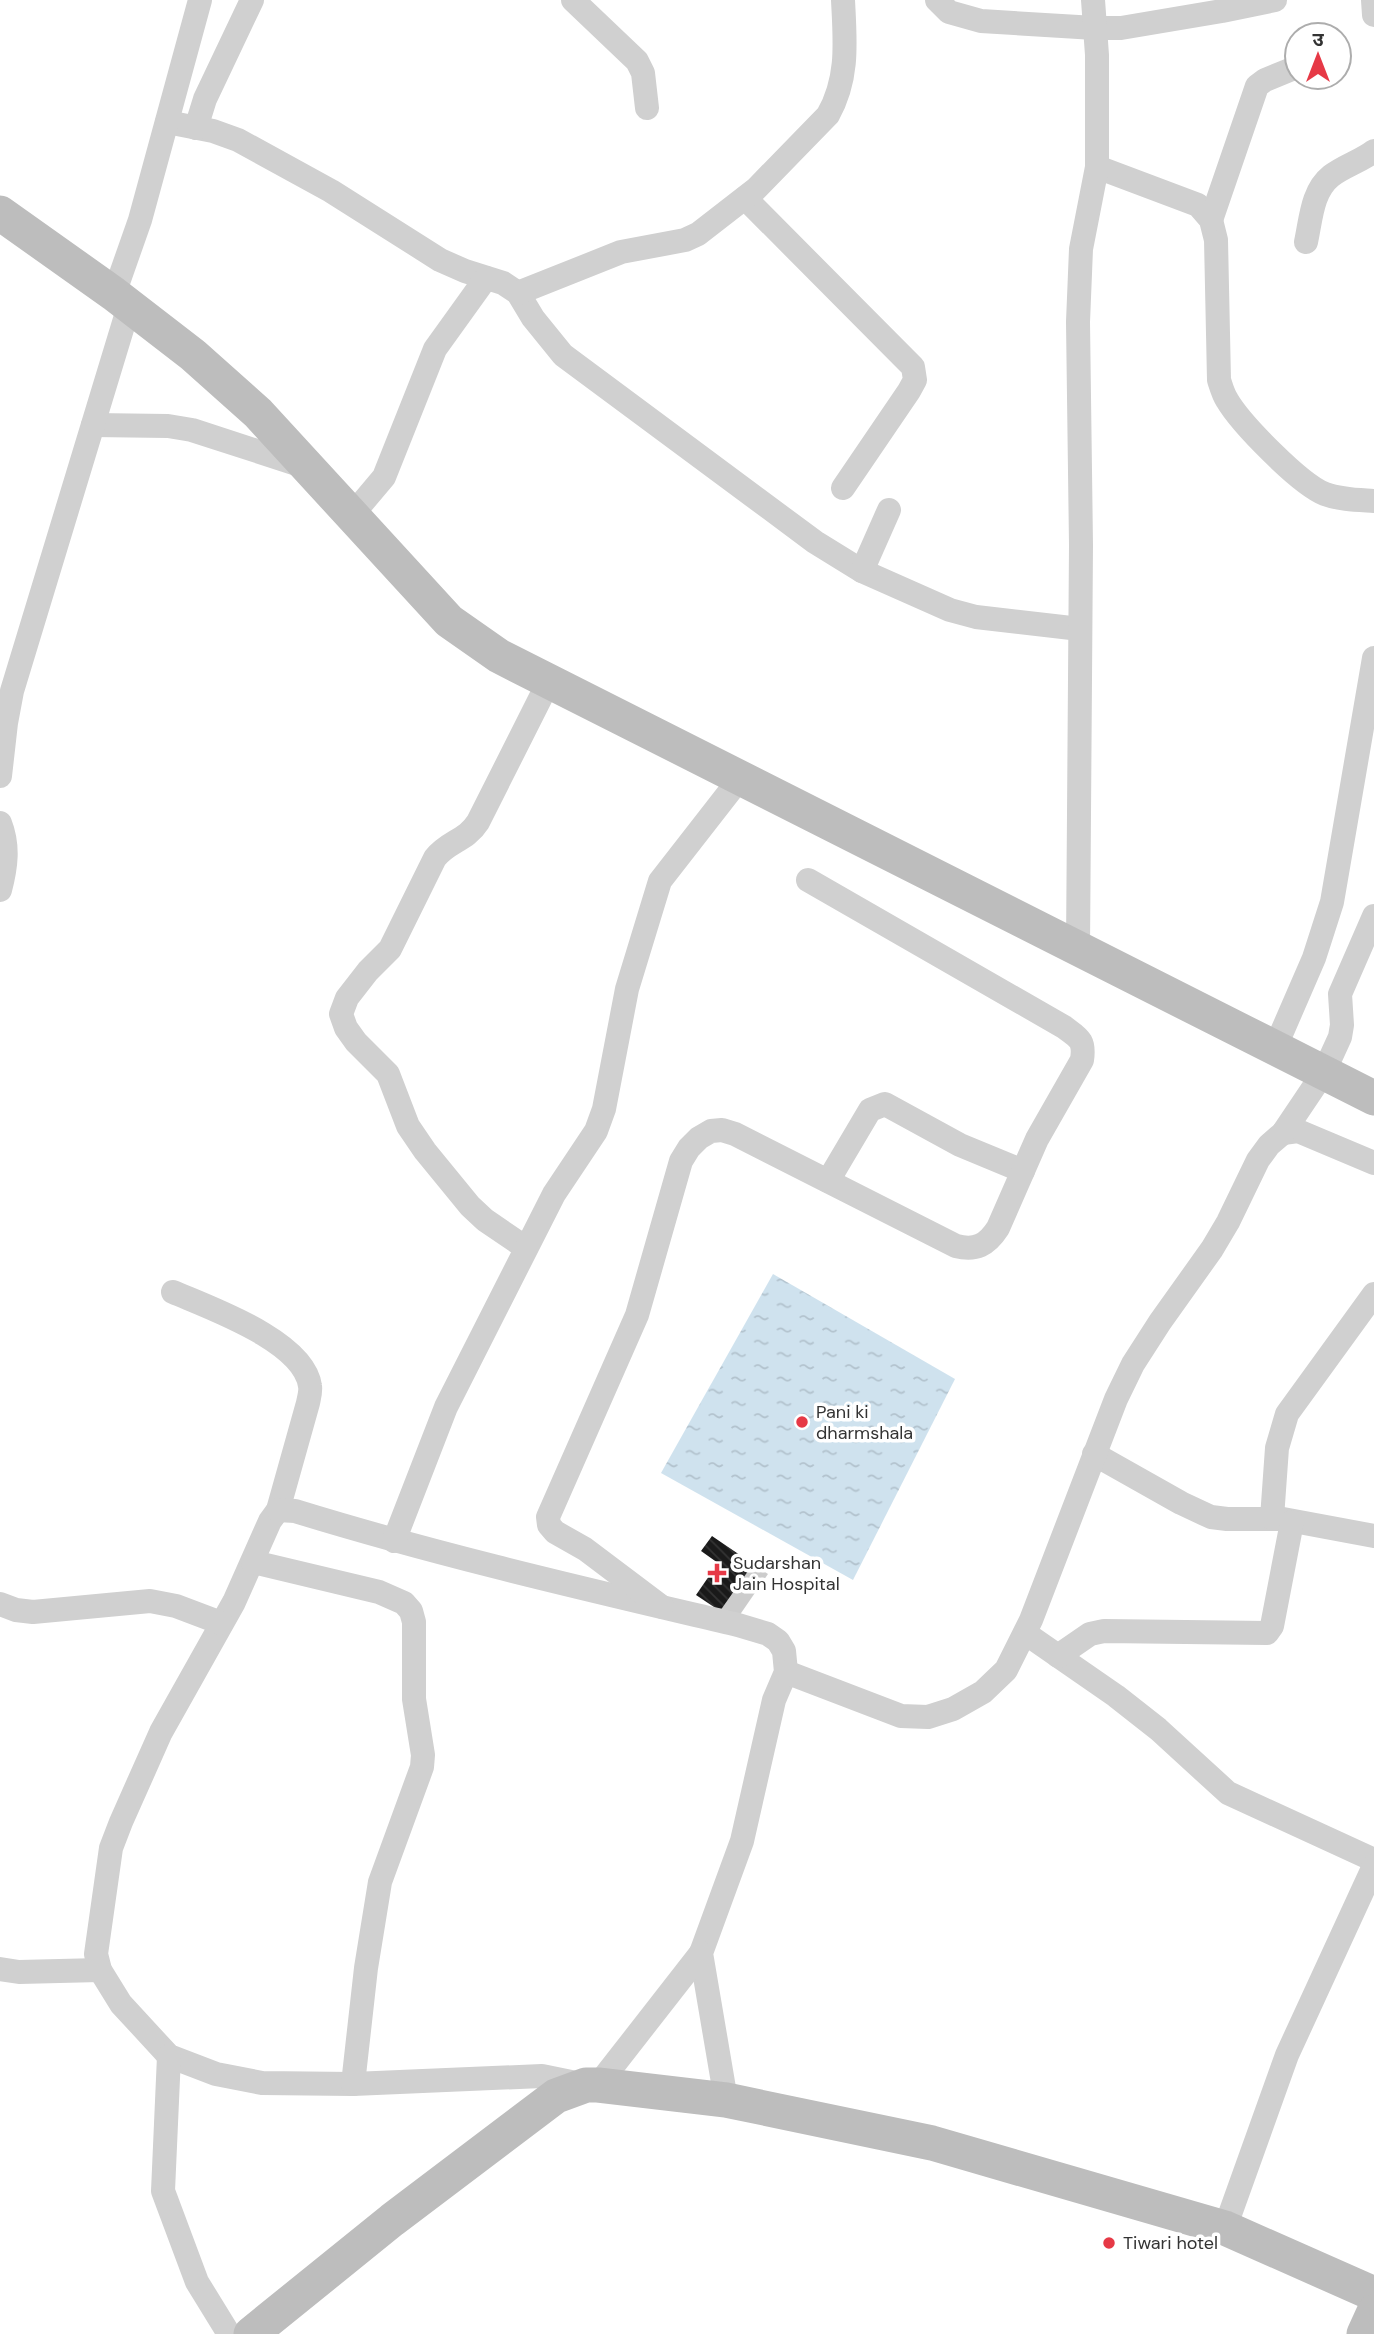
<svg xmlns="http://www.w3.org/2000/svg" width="1374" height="2334" font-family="'DM Sans','Noto Sans Devanagari',sans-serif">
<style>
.water{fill:url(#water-ripples)}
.shadow{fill:#0003}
.building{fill:url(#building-back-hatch)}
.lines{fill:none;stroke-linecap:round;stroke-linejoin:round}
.street{stroke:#d0d0d0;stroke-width:24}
.secondary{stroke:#bdbdbd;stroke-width:35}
.poi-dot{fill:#e63946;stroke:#fff;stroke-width:2.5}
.labels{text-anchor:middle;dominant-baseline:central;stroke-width:7;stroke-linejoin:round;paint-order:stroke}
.poi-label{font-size:18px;fill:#333;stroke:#fff;text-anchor:start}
</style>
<defs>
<pattern id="water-ripples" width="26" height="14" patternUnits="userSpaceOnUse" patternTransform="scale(1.75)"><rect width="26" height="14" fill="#cfe2ee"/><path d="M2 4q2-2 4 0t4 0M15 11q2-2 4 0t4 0" fill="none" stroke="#b2c2cd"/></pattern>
<pattern id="building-back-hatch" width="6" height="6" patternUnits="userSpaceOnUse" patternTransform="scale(1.75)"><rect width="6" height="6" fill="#1a1a1a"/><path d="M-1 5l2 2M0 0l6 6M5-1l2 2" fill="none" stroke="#333"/></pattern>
</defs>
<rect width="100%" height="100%" fill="#fff"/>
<!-- water -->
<polygon class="water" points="773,1274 955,1379 853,1580 661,1473"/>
<!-- shadow -->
<polygon class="shadow" points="728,1547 768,1574 737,1619 721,1610"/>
<!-- building -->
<polygon class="building" points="712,1536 753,1564 720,1611 696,1595 718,1563 701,1551"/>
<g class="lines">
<!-- street -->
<g class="street">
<polyline points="573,0 637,61 643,73 647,108"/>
<polyline points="937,0 949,12 981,21 1095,28 1121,28 1222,11 1275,0"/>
<polyline points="1373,0 1374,15"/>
<polyline points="167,122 213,131 238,140 331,191 440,260 465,271 503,283 518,293 533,318 563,355 815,542 862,571 950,610 976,617 1080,629"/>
<polyline points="196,128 205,99 252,0"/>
<path d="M1097,167L1198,205L1211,220L1216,240L1219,380C1221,386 1223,394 1227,400C1241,424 1300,484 1325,494C1341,500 1358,500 1374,501"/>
<polyline points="745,198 913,367 915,380 909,391 843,488"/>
<polyline points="1211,220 1257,86 1265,80 1297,67"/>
<path d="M1306,242C1311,219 1312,191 1331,176C1344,166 1361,161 1374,151"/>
<path d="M518,293L621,252L685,240L698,234L756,189L828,115C849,78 845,41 843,0"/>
<polyline points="114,294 140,220 200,0"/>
<polyline points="93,425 168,426 192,430 303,466"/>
<polyline points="352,515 384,477 435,349 486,278"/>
<polyline points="862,571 889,510"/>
<polyline points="0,776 6,723 12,691 129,306"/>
<path d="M0,823C9,846 6,867 0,890"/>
<polyline points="1078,948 1081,545 1078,322 1081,249 1097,167 1097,55 1093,0"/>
<polyline points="1275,1048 1314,958 1332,902 1374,658"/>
<polyline points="1283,1133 1298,1131 1374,1163"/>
<polyline points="828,1181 870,1110 885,1104 960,1145 1023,1171"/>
<path d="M526,1248L485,1220L470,1206L425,1151L408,1126L388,1074L356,1042L346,1028L341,1014L347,998L368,971L390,949L435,858C448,841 466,841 478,822L549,681"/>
<path d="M173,1292C210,1308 304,1341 310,1386C311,1391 309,1398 308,1403L278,1510L270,1521L234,1602L161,1732L121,1822L111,1848L96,1954L100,1970L121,2004L169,2056L216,2074L262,2083L353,2084L542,2076L586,2085"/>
<polyline points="1094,1454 1181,1503 1211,1517 1227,1519 1283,1519 1374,1536"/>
<path d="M278,1510L295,1511C441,1556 590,1590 738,1625L768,1634L778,1641L784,1651L786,1672L774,1700L742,1841L701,1953L726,2100"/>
<polyline points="1272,1518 1277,1448 1287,1414 1374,1294"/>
<polyline points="394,1541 446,1407 554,1194 596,1131 604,1109 627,989 660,881 741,777"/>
<polyline points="253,1562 379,1592 404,1603 411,1611 414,1622 414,1699 423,1755 422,1767 380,1882 366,1968 353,2084"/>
<polyline points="0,1604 16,1610 33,1612 150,1601 176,1606 221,1623"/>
<path d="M662,1607L585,1549L555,1532L549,1525L548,1517L637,1315L681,1161L689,1148L699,1138L711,1131L722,1130L735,1134L956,1246C976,1251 987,1245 998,1228L1037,1139L1082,1060C1085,1040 1079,1038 1064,1027L808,880"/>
<polyline points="1025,1633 1116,1696 1158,1729 1228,1793 1374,1860"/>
<polyline points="1058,1656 1090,1634 1104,1631 1267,1633 1272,1626 1292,1522"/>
<polyline points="786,1672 901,1716 928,1717 953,1709 983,1692 1006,1670 1031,1620 1116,1399 1133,1364 1160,1322 1212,1249 1228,1222 1258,1160 1269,1145 1283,1133 1324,1072 1340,1037 1342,1025 1340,994 1374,916"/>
<polyline points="0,1969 19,1972 100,1970"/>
<polyline points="169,2056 163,2191 197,2282 229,2334"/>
<polyline points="598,2085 701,1953"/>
<polyline points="1225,2228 1287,2055 1374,1866"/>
</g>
<!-- secondary -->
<g class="secondary">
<polyline points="0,213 114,294 193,355 258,413 449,621 499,656 1374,1098"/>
<polyline points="251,2334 392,2220 556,2096 586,2085 598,2085 726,2100 932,2143 1225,2228 1374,2294"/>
<polyline points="1364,2334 1374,2312"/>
</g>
</g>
<!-- markers -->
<g class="poi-dot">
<circle cx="802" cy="1422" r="7"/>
<path d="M713.5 1562.5h7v7h7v7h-7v7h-7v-7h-7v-7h7z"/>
<circle cx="1109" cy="2243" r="7"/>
</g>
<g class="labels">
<!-- poi labels -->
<g class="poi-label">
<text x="816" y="1412">Pani ki<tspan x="816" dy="21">dharmshala</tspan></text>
<text x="733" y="1563">Sudarshan<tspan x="733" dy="21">Jain Hospital</tspan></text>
<text x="1123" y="2243">Tiwari hotel</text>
</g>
</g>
<!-- north arrow -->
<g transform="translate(1318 56)"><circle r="33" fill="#ffffff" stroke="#adadad" stroke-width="2"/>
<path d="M0-5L12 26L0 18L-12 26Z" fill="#e63946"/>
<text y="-10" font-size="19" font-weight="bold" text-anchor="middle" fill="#333333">उ</text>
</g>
</svg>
